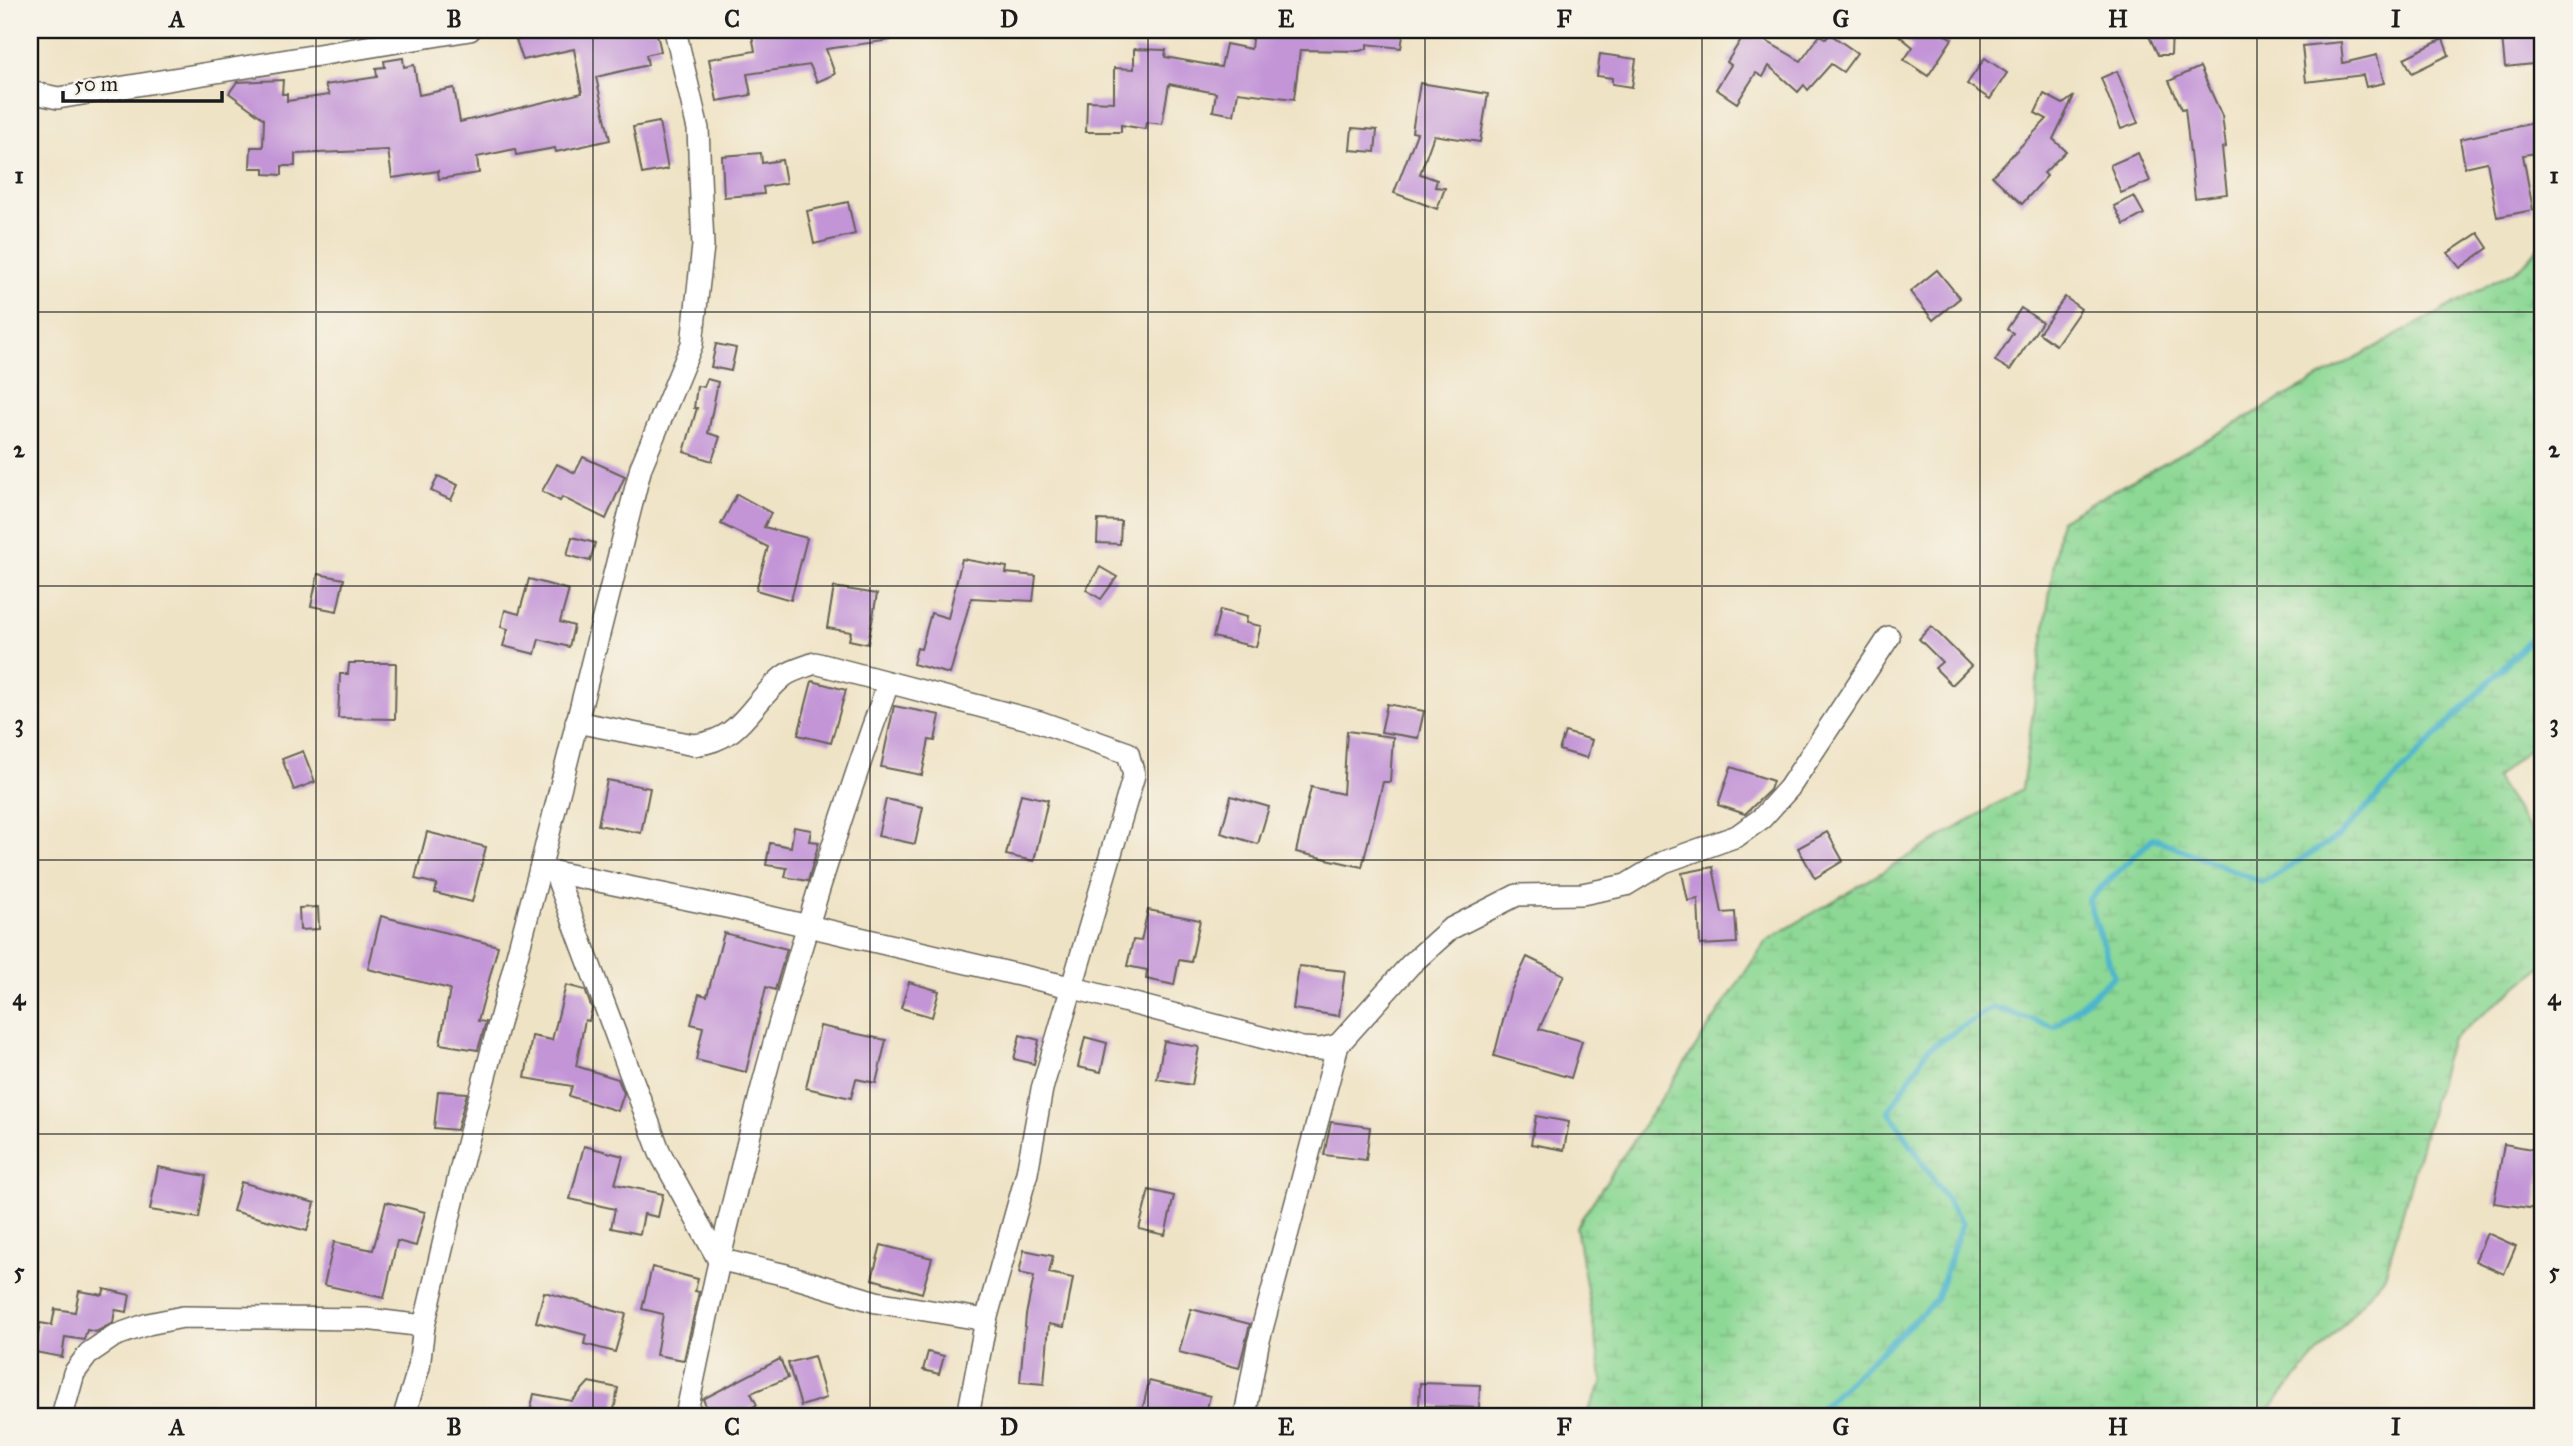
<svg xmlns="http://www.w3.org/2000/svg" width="2573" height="1446" font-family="'IM FELL Great Primer',serif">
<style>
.wetland{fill:url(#wetland-marsh);stroke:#547a58;stroke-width:2}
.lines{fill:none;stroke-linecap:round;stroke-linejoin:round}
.stream{stroke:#4eb5cc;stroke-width:6}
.building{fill:#c395d7}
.street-casing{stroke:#666257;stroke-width:24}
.street{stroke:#fff;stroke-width:21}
.grid{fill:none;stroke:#1c1c1c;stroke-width:2;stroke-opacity:0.55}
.neatline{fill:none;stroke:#1c1c1c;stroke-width:2.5}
.grid-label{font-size:23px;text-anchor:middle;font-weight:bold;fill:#1c1c1c}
</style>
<defs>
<pattern id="wetland-marsh" width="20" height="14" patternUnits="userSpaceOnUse" patternTransform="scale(1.75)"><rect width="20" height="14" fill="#8cd894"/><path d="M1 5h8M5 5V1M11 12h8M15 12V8" fill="none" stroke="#78b97f"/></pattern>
</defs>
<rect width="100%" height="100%" fill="#f7f3e8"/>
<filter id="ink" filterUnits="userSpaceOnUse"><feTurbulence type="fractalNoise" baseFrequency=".0143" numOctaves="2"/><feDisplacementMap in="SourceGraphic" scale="14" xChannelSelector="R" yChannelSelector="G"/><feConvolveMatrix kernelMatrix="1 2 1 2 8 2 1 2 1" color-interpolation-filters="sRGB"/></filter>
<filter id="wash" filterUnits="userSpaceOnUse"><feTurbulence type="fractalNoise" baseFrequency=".00686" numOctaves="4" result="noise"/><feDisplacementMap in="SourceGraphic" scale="28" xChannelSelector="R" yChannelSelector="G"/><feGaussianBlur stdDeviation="1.57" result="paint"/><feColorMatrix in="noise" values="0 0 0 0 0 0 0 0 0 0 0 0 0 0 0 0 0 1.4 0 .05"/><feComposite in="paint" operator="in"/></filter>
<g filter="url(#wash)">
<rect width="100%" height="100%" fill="#efe3c5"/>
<!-- wetland -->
<polygon class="wetland" points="2543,241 2543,737 2495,778 2543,850 2543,966 2450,1041 2385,1276 2266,1413 2270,1416 1585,1416 1603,1382 1576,1227 1766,941 2022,789 2060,520 2523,266"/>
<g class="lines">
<!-- stream -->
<polyline class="stream" points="1812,1416 1936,1300 1962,1223 1889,1111 1928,1049 1993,1007 2055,1027 2114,976 2088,900 2153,838 2263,883 2339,836 2543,626"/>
</g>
<g id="blocks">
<!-- building -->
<g class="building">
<polygon points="563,30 656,30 661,51 646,55 648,65 596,77 610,140 556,152 555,148 516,155 515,149 477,157 479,173 439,179 438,171 392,178 388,150 295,154 295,166 282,166 282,175 264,174 264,168 250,168 251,147 263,147 264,119 229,93 237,82 283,80 282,94 287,94 287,101 329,95 325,85 377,77 376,68 385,67 384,61 403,58 404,67 414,65 419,95 454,88 460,122 582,93 574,49 523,60 516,40"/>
<polygon points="751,30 891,30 891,40 826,49 835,74 817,82 810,65 747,74 751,95 717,101 709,59 755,51"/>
<polygon points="1253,30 1317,35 1317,32 1325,30 1404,30 1401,48 1367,44 1367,49 1359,51 1300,50 1294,99 1238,92 1234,115 1213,111 1216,93 1169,84 1162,124 1146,122 1145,129 1121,125 1121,132 1086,132 1087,101 1114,102 1114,68 1134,69 1134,49 1166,50 1165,57 1221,67 1226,44 1251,49"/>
<polygon points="1747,30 1801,61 1820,35 1826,39 1830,34 1857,53 1843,72 1831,64 1808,90 1804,85 1798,92 1769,66 1763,77 1756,73 1737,103 1716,89 1731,65 1727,62"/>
<polygon points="1892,30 1938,30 1952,39 1928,76 1904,60 1913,47"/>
<polygon points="2146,30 2172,30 2171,55 2158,55"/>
<polygon points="2543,34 2543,63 2505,67 2502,38"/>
<polygon points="2443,39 2449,55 2412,73 2404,58"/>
<polygon points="2341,42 2343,63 2377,55 2384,83 2366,87 2363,75 2306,82 2302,46"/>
<polygon points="1600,54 1636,59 1632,87 1612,84 1612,78 1597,76"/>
<polygon points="1985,58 2007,73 1990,99 1967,84"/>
<polygon points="2200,67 2222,116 2226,147 2222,148 2227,194 2195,198 2185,108 2182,109 2169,81"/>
<polygon points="2117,71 2138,123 2121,129 2101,78"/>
<polygon points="1420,83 1488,94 1480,142 1434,135 1420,174 1437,180 1435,187 1445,188 1437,209 1394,193 1417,133 1412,132"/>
<polygon points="2044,94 2063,104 2074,96 2053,139 2066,151 2044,173 2047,176 2022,204 1992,176 2047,119 2035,113"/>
<polygon points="2543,121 2543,152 2523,155 2533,210 2497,217 2487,162 2465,167 2460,139"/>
<polygon points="659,122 668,169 642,174 633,127"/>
<polygon points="1352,128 1377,130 1375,152 1350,150"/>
<polygon points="761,153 762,163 782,160 786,183 763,187 764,194 724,197 722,156"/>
<polygon points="2138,153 2150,181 2121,193 2110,165"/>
<polygon points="2134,196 2144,214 2124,225 2114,206"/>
<polygon points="848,202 855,234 814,244 807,211"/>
<polygon points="2478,233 2488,248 2460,268 2448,253"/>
<polygon points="1937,270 1960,298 1933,320 1910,292"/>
<polygon points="2065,297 2081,309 2056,345 2039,333"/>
<polygon points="2021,308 2042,322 2010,370 1995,361 2013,333 2007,329"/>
<polygon points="716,344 736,348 731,371 711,367"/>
<polygon points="707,379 718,382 708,433 720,437 712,461 684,452 697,408 694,408 697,386 704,387"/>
<polygon points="583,457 625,476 606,519 562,497 560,501 542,491 557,464 575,473"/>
<polygon points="438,476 458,485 451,500 431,491"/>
<polygon points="737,494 771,513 764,527 807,538 791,600 756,590 768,547 721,524"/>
<polygon points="1098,520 1121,521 1120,544 1097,543"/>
<polygon points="572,537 595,543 590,561 567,555"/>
<polygon points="962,559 1007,567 1006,573 1036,576 1033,601 971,598 950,674 913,664 917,648 921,649 931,613 948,618"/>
<polygon points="1100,567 1117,577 1101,599 1086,590"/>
<polygon points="318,574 344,579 337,611 311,606"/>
<polygon points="529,579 569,590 560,622 574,626 569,647 539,639 535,654 503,646 508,629 501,627 505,610 519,614"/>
<polygon points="834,587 877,594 868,644 849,640 851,632 827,628"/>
<polygon points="1220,610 1247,617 1246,623 1261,626 1256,647 1213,637"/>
<polygon points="1931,626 1971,666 1952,685 1935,668 1942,662 1919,639"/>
<polygon points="349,663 396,663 395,719 338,718 340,674 348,674"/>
<polygon points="812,681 846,690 831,743 798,735"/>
<polygon points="1387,704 1424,711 1418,738 1381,732"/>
<polygon points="894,706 940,715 935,741 929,740 922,775 881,767"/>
<polygon points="1347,731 1393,737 1390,782 1383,782 1362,867 1296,852 1311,787 1343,794"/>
<polygon points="1565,732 1592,740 1587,758 1559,750"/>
<polygon points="303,751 315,782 294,790 282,759"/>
<polygon points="1731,767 1773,781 1770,790 1745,814 1718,805"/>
<polygon points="607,780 650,788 641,833 598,825"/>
<polygon points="1021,794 1048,800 1034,861 1006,855"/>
<polygon points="1231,796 1269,807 1258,844 1221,833"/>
<polygon points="886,799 923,807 915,844 878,836"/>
<polygon points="794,827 811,830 809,841 819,842 808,881 785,877 787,868 766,865 770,843 791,847"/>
<polygon points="427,832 486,847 472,902 435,893 437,884 415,879"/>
<polygon points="1827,832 1843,861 1815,878 1798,848"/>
<polygon points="1713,867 1722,913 1735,912 1737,943 1700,945 1698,899 1688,901 1682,873"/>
<polygon points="318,907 319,929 300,930 299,908"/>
<polygon points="1148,910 1200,920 1191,962 1179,960 1174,985 1146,979 1147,970 1127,966 1133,940 1141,941"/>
<polygon points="381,916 498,946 478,1021 486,1022 478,1050 440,1044 450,989 368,969"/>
<polygon points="724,933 787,949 775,990 766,987 746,1072 696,1060 703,1027 691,1024 699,994 707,996"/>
<polygon points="1527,957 1564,975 1539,1029 1582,1041 1571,1078 1494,1056 1510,993"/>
<polygon points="1299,966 1345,971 1339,1016 1293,1009"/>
<polygon points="909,982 939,991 932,1017 901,1008"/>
<polygon points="566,985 585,990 592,1009 589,1021 585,1020 576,1066 618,1079 624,1093 618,1111 569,1096 572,1086 525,1078 532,1036 552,1040"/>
<polygon points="820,1026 886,1040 876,1083 856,1079 851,1098 806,1088"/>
<polygon points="1020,1035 1039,1040 1034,1064 1014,1059"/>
<polygon points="1085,1037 1107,1043 1101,1072 1078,1067"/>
<polygon points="1164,1041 1199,1047 1192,1085 1157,1079"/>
<polygon points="438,1091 467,1093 457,1130 434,1128"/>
<polygon points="1536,1116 1569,1122 1564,1150 1531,1144"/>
<polygon points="1331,1122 1370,1127 1366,1160 1324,1155"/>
<polygon points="2504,1144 2543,1151 2536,1209 2494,1203"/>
<polygon points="584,1146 623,1156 615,1184 663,1194 658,1217 644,1214 640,1234 611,1228 615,1209 570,1199"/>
<polygon points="158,1167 206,1176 199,1218 150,1210"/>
<polygon points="241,1182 315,1203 307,1231 233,1211"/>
<polygon points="1149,1190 1174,1196 1165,1235 1139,1229"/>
<polygon points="386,1202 425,1212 416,1246 397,1241 384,1298 324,1285 334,1242 373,1250"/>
<polygon points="2487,1233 2516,1246 2504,1274 2475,1261"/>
<polygon points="881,1245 932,1258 922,1293 872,1279"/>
<polygon points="1024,1250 1053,1256 1049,1273 1073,1278 1064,1327 1049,1324 1044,1384 1020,1382 1026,1315 1034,1276 1019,1273"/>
<polygon points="652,1267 698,1279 695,1291 699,1292 684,1360 656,1355 663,1314 642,1309"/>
<polygon points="104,1289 130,1295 127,1312 115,1310 113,1323 96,1332 87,1330 84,1340 65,1337 62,1357 35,1352 40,1323 52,1325 55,1309 75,1312 79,1291 103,1295"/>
<polygon points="544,1292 626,1314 615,1352 584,1344 586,1335 536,1322"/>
<polygon points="1191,1309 1250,1324 1239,1368 1179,1352"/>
<polygon points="928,1352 944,1356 939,1374 923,1370"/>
<polygon points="814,1356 826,1398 801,1406 788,1363"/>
<polygon points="780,1359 788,1378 751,1393 757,1405 735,1416 710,1416 703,1399"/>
<polygon points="1149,1381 1210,1396 1205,1416 1141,1416"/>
<polygon points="589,1382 618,1388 613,1416 529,1416 534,1394 572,1401"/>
<polygon points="1420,1383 1480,1385 1479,1408 1419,1406"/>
</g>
</g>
</g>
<g filter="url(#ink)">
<use href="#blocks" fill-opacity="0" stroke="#666257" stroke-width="2"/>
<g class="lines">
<defs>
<g id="street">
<polyline points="30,92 58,98 470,30"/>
<path d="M576,722L694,745C743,740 750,703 784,676C792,670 805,667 815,663L1040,722L1128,753L1134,775L1042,1089L1027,1173L986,1320L968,1416"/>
<polyline points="540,869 731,908 1070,987 1302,1048 1320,1049 1338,1045"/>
<polyline points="556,875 660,1153 718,1259 786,1275 876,1302 986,1320"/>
<polyline points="62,1416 74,1373 89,1353 114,1336 148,1324 183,1317 366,1319 424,1326"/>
<polyline points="404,1416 419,1367 424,1326 463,1159 540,869 641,467 692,344 703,246 698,129 675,30"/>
<path d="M686,1416C736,1167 801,922 888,684"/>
<polyline points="1245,1416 1258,1344 1338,1045 1410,965 1450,929 1517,895 1582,894 1626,885 1664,862 1737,836 1762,818 1789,788 1889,637"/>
</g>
</defs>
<!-- street casing -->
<use href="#street" class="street-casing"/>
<!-- street -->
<use href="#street" class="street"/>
</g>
</g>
<!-- grid -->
<path class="grid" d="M316,30V1416M593,30V1416M870,30V1416M1148,30V1416M1425,30V1416M1702,30V1416M1980,30V1416M2257,30V1416M30,312H2543M30,586H2543M30,860H2543M30,1134H2543"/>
<!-- margin -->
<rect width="2573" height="1446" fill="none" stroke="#f7f3e8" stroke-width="77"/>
<!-- scale -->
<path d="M63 91v10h159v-10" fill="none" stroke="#1c1c1c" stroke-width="3.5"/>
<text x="74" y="91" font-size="21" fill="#1c1c1c" stroke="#f7f3e8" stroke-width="5" paint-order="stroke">50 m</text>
<rect x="38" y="38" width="2496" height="1370" class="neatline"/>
<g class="grid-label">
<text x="177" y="27">A</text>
<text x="454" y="27">B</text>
<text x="732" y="27">C</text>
<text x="1009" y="27">D</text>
<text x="1286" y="27">E</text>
<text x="1564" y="27">F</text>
<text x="1841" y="27">G</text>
<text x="2118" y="27">H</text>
<text x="2396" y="27">I</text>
<text x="19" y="183">1</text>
<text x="2554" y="183">1</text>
<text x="19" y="457">2</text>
<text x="2554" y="457">2</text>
<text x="19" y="731">3</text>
<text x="2554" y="731">3</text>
<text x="19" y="1005">4</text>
<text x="2554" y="1005">4</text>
<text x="19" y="1279">5</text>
<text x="2554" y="1279">5</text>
<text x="177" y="1435">A</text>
<text x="454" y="1435">B</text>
<text x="732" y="1435">C</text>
<text x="1009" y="1435">D</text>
<text x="1286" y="1435">E</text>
<text x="1564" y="1435">F</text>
<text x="1841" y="1435">G</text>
<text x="2118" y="1435">H</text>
<text x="2396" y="1435">I</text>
</g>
</svg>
